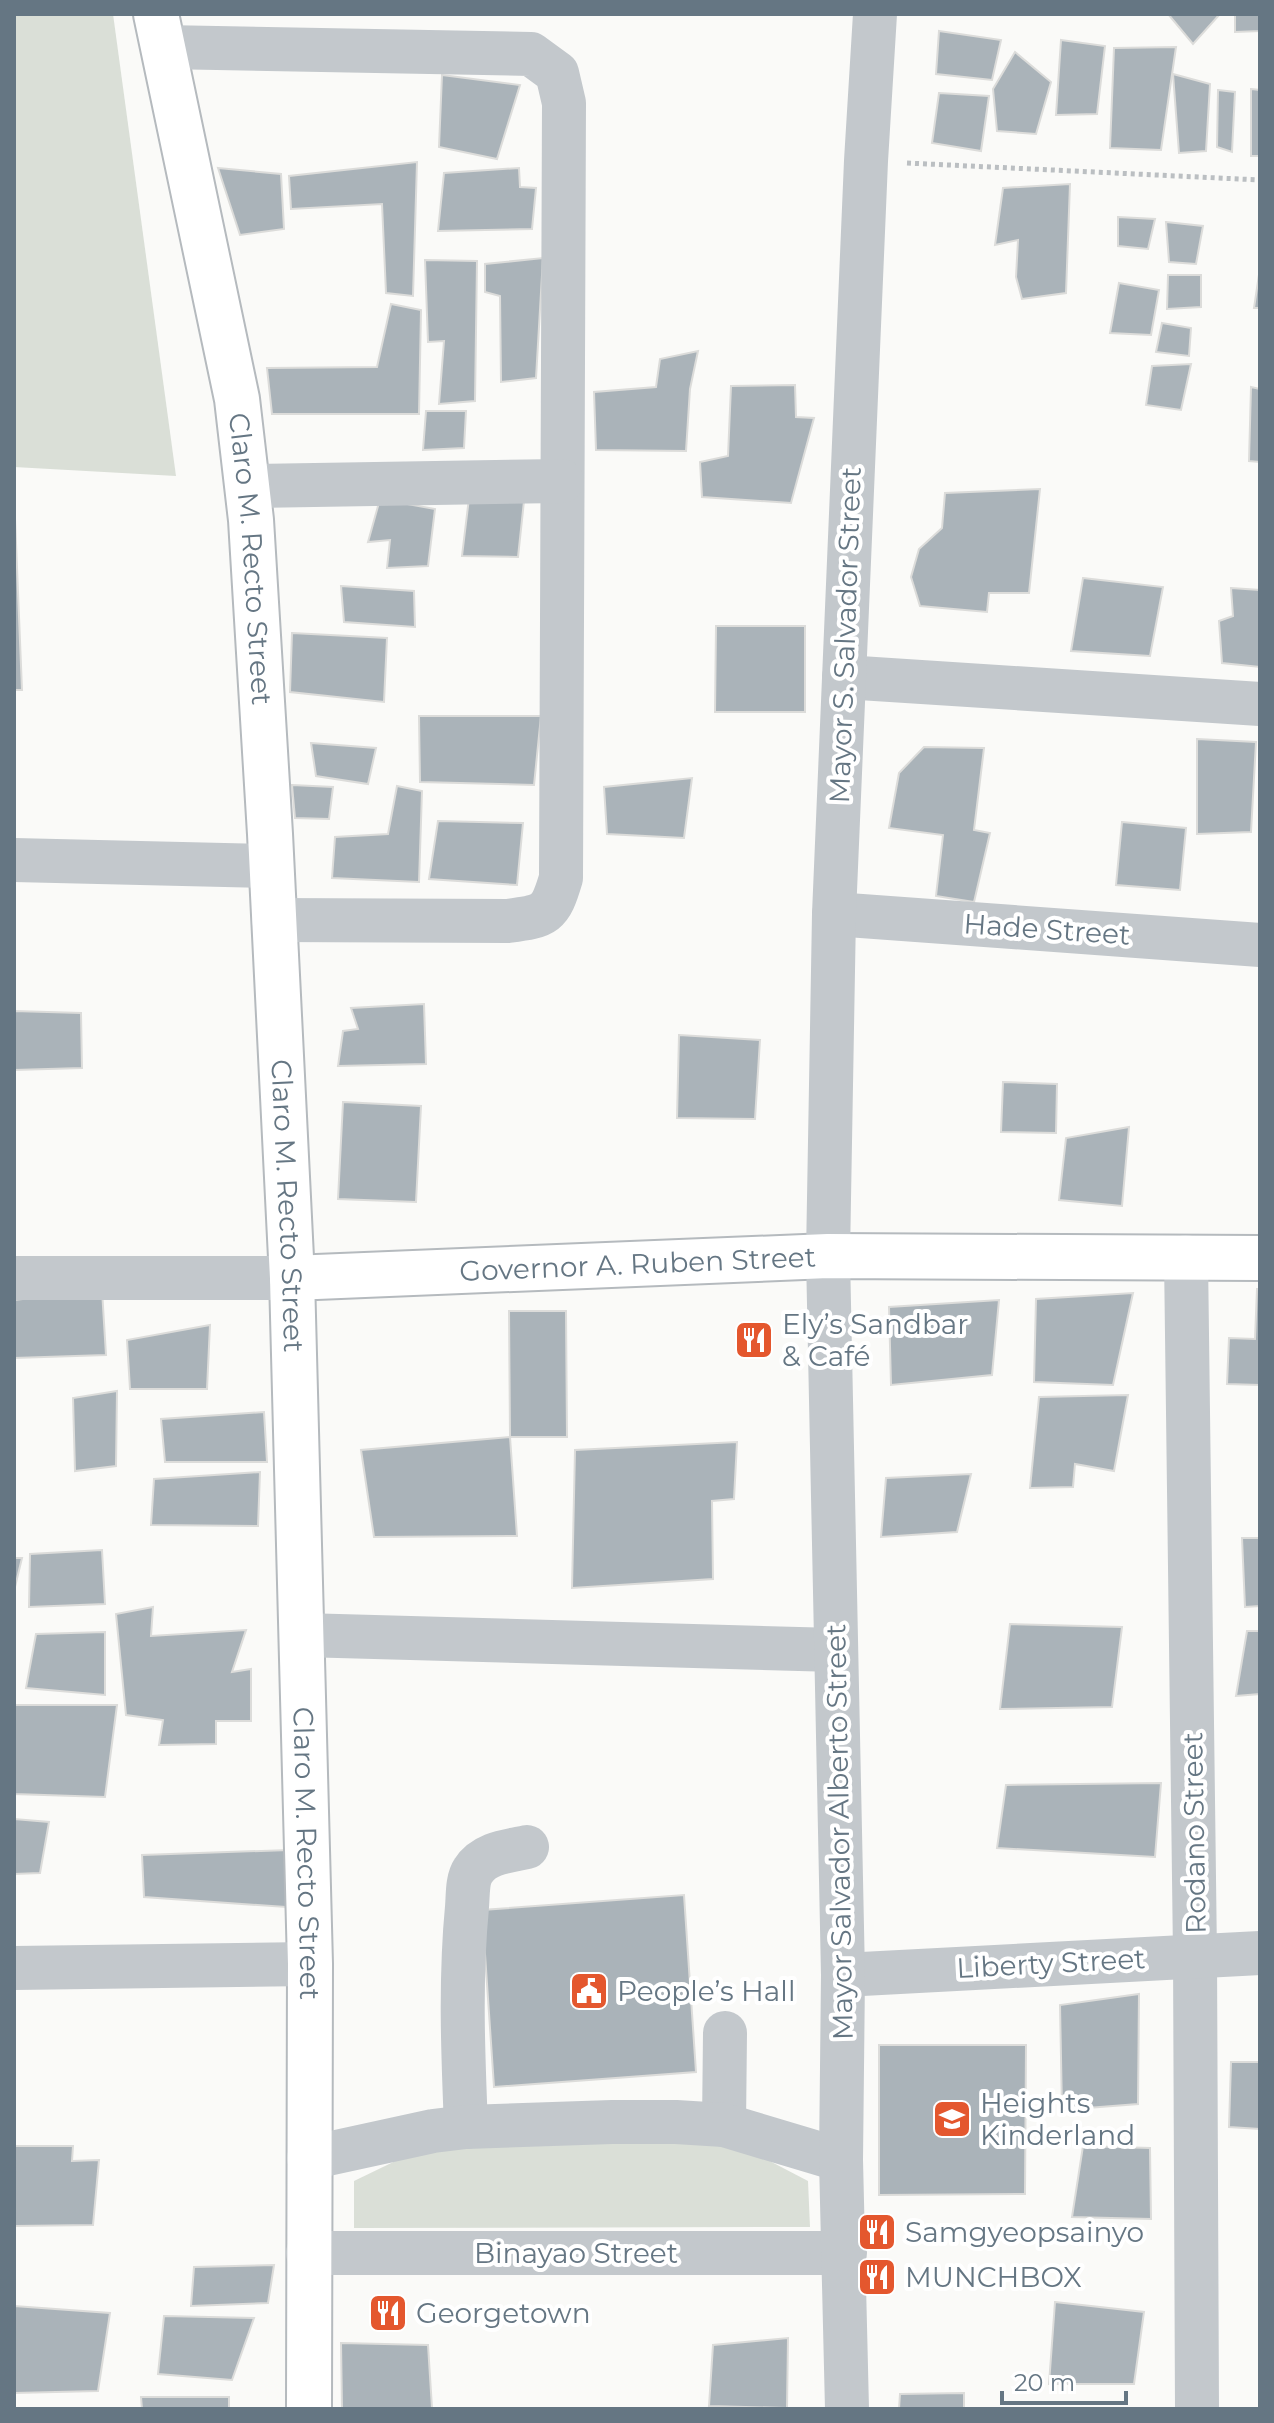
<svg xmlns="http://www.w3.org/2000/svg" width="1274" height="2423" font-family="Montserrat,sans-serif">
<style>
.green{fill:#dadfd7}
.building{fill:#aab3b9;stroke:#dcdcda;stroke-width:2}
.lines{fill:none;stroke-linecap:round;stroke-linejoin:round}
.major-casing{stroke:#b5babe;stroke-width:48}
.path{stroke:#bbbfc2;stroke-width:5;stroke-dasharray:4 4;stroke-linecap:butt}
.minor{stroke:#c3c8cc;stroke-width:44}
.major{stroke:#fff;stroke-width:44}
.labels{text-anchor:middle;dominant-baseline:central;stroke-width:8;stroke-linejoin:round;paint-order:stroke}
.street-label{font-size:28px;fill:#657683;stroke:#fff}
.poi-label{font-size:28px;fill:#657683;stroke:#fff;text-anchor:start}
</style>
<rect width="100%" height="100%" fill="#fafaf8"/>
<!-- green -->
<g class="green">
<polygon points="14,14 113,14 176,476 14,467"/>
<polygon points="679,2129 762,2157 808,2181 810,2227 354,2228 354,2181 414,2152"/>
</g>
<!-- building -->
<g class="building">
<polygon points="1168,14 1220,14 1193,44"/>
<polygon points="1235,14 1260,14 1260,31 1235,32"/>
<polygon points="939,31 1001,40 992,80 936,74"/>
<polygon points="1061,40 1105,46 1097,114 1056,115"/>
<polygon points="1176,47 1161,150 1110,148 1114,48"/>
<polygon points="1015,52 1051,82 1036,134 997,131 993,89"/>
<polygon points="1173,74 1210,84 1206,151 1179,153"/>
<polygon points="442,75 520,85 497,159 439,147"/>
<polygon points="1251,89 1260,90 1260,156 1251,156"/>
<polygon points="1218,90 1235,92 1232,152 1217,147"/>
<polygon points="939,93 989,96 981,151 932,143"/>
<polygon points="417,162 413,296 386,293 382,204 291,209 289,176"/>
<polygon points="218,168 281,174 284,229 240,235"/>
<polygon points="519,168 520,187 536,188 532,229 438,231 444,173"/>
<polygon points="1070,184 1066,293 1022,299 1016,277 1018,240 995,245 1003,188"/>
<polygon points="1118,217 1155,219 1148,249 1118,246"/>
<polygon points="1166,222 1203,226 1196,264 1169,262"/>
<polygon points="543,258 536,378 501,382 500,296 485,292 485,264"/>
<polygon points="425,260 477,261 475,401 439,404 444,341 428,342"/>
<polygon points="1260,268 1260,308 1254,308"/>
<polygon points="1168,275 1201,275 1201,307 1167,309"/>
<polygon points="1119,283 1159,290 1151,335 1110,333"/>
<polygon points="391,304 421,310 419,414 272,414 267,368 377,367"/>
<polygon points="1162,323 1191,328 1189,356 1156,352"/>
<polygon points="698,351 690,389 686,451 596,450 594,392 656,387 660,359"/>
<polygon points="1191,364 1181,410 1146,405 1152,366"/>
<polygon points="795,385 796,417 814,418 791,503 702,497 700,462 728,456 731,386"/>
<polygon points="1251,387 1260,389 1260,462 1249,461"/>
<polygon points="426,411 466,411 464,448 423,450"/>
<polygon points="1040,489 1029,593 989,593 987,612 920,606 911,577 919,549 942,528 945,493"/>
<polygon points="14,494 22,690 14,690"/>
<polygon points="469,498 524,501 518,557 462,556"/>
<polygon points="380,499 435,509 428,566 387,568 390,540 368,542"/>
<polygon points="1083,578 1163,587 1150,656 1071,651"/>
<polygon points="341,586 414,591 415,627 344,622"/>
<polygon points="1231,588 1260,590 1260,667 1222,663 1219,621 1233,616"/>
<polygon points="716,626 805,626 805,712 715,712"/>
<polygon points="292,633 387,638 384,702 290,692"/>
<polygon points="419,716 541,716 534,785 420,782"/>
<polygon points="1197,739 1256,742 1251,832 1197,834"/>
<polygon points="311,743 376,748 368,784 316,776"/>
<polygon points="924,747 984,748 974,830 990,833 974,902 936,896 943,835 889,828 899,773"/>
<polygon points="692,778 684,838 607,834 604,787"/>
<polygon points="292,785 333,787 329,819 295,818"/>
<polygon points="397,786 422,791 419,882 332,878 335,837 388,834"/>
<polygon points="438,821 523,823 517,885 429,879"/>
<polygon points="1122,822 1186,828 1180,890 1116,885"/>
<polygon points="424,1004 426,1064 338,1066 343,1031 358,1029 351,1008"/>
<polygon points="14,1011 81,1013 82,1068 14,1070"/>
<polygon points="679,1035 760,1040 755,1119 677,1118"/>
<polygon points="1003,1082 1057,1084 1056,1133 1001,1132"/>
<polygon points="343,1102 421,1106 416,1202 338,1199"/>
<polygon points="1129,1127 1122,1206 1059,1200 1066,1138"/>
<polygon points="1257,1289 1260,1289 1260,1385 1227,1384 1229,1338 1255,1339"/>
<polygon points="102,1290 106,1355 14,1358 14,1300"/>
<polygon points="1133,1293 1113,1385 1034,1382 1036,1299"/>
<polygon points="999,1300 992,1375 891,1385 889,1307"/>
<polygon points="509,1311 566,1311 567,1437 510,1437"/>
<polygon points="210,1325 207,1389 130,1389 127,1340"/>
<polygon points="117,1391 116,1466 75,1471 73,1398"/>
<polygon points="1128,1395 1114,1471 1075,1464 1073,1487 1030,1488 1039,1397"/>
<polygon points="264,1412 267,1462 165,1462 161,1419"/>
<polygon points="510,1437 517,1536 374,1537 361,1450"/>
<polygon points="737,1442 734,1499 712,1501 713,1579 572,1588 575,1450"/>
<polygon points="260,1472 258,1526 151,1525 154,1479"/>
<polygon points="971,1474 957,1532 881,1537 886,1478"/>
<polygon points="1242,1538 1260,1538 1260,1606 1245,1607"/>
<polygon points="102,1550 105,1604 29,1607 30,1554"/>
<polygon points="14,1558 22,1558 14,1591"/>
<polygon points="153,1607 151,1636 246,1630 232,1672 251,1669 251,1721 216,1721 216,1744 159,1745 163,1720 126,1715 116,1614"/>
<polygon points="1010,1624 1122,1627 1112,1707 1000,1709"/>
<polygon points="1247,1631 1260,1631 1260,1694 1236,1696"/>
<polygon points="105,1632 105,1695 26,1688 36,1634"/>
<polygon points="14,1705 117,1705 105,1797 14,1794"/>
<polygon points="1161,1783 1155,1857 997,1848 1006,1785"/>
<polygon points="14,1819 49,1822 40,1873 14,1874"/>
<polygon points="289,1850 286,1907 144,1897 142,1855"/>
<polygon points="684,1895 696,2072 494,2087 482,1910"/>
<polygon points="1139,1994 1138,2104 1062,2110 1060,2005"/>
<polygon points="879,2045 1026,2045 1025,2194 879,2195"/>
<polygon points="1231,2062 1260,2062 1260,2129 1229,2127"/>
<polygon points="14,2146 73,2146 72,2161 99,2160 93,2225 14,2226"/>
<polygon points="1083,2146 1150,2148 1151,2219 1072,2217"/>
<polygon points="274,2265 268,2303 191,2306 194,2267"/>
<polygon points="1055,2302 1144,2312 1134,2384 1049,2384"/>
<polygon points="14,2306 110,2313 98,2391 14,2393"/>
<polygon points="164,2316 254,2318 232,2380 158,2374"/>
<polygon points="788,2338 787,2408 709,2406 713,2345"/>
<polygon points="341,2343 428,2345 432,2408 342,2409"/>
<polygon points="964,2393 964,2409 899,2409 900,2394"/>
<polygon points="141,2397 229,2397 229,2409 142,2409"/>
</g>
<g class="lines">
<defs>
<g id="major">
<path id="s1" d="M156,14L237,399L251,520L270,834L292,1278L310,1964L309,2409"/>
<path id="s2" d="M292,1278L828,1256L1260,1258"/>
</g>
</defs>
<!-- major casing -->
<use href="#major" class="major-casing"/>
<!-- path -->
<polyline class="path" points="907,163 1260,180"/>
<!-- minor -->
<g class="minor">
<path d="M164,47L531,54L557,73L564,103L561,878C550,915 546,916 508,921L274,920"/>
<polyline points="248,486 562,481"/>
<polyline points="844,677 1260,704"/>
<polyline points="14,860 271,866"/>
<polyline points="834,914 1260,945"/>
<polyline points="1186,1257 1195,1955 1197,2409"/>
<polyline points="14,1278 292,1278"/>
<polyline points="302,1635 836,1650"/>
<polyline points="14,1968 310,1964"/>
<polyline points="843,1975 1260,1953"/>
<polyline points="724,2125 725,2033"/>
<path d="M466,2127C463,2054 460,1980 467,1907C468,1896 467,1880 473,1871C484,1853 508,1851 527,1847"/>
<polyline points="309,2158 433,2131 466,2127 612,2122 676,2122 724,2125 841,2160"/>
<polyline points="308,2253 845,2253"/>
<polyline points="847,2409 841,2160 843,1975 828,1256 834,914 866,161 875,14"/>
</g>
<!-- major -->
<use href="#major" class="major"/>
</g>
<!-- icons -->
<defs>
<symbol id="restaurant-square" viewBox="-11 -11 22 22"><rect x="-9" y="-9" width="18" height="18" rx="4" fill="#e4572e" stroke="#fff"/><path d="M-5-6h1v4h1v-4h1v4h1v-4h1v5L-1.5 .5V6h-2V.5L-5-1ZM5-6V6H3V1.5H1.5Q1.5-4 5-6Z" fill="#fff"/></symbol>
<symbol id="civic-square" viewBox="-11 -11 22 22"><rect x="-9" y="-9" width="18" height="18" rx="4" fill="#e4572e" stroke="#fff"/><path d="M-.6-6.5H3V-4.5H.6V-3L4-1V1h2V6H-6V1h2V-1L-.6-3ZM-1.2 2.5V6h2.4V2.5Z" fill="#fff"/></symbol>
<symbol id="school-square" viewBox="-11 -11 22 22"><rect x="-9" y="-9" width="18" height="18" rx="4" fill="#e4572e" stroke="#fff"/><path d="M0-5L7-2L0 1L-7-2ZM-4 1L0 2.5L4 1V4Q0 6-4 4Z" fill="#fff"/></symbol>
</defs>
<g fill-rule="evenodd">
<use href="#restaurant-square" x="732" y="1318" width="44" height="44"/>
<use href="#civic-square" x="567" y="1969" width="44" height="44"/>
<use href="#school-square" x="930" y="2097" width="44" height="44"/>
<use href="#restaurant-square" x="855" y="2210" width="44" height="44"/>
<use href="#restaurant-square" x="855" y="2255" width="44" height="44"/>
<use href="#restaurant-square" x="366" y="2291" width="44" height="44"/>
</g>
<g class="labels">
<!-- street labels -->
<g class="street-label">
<text stroke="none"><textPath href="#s1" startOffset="554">Claro M. Recto Street</textPath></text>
<text transform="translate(845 635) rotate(-88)">Mayor S. Salvador Street</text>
<text transform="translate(1047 929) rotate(4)">Hade Street</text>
<text stroke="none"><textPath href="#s1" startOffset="1202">Claro M. Recto Street</textPath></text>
<text stroke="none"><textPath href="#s2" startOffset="346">Governor A. Ruben Street</textPath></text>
<text transform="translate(839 1832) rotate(-91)">Mayor Salvador Alberto Street</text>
<text transform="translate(1194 1833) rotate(-91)">Rodano Street</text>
<text stroke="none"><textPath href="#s1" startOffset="1850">Claro M. Recto Street</textPath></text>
<text transform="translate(1051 1963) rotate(-3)">Liberty Street</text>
<text x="576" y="2253">Binayao Street</text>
</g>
<!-- poi labels -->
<g class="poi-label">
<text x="782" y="1324">Ely’s Sandbar<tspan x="782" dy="32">&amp; Café</tspan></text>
<text x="617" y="1991">People’s Hall</text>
<text x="980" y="2103">Heights<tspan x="980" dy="32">Kinderland</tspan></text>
<text x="905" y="2232">Samgyeopsainyo</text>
<text x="905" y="2277">MUNCHBOX</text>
<text x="416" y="2313">Georgetown</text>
</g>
</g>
<!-- border -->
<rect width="1274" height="2423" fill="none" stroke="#657683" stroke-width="32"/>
<!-- scale -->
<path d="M1002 2391v12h124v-12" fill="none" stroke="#657683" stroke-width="4"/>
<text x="1014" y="2391" font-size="24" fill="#657683" stroke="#ffffff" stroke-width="6" paint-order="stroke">20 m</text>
</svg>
